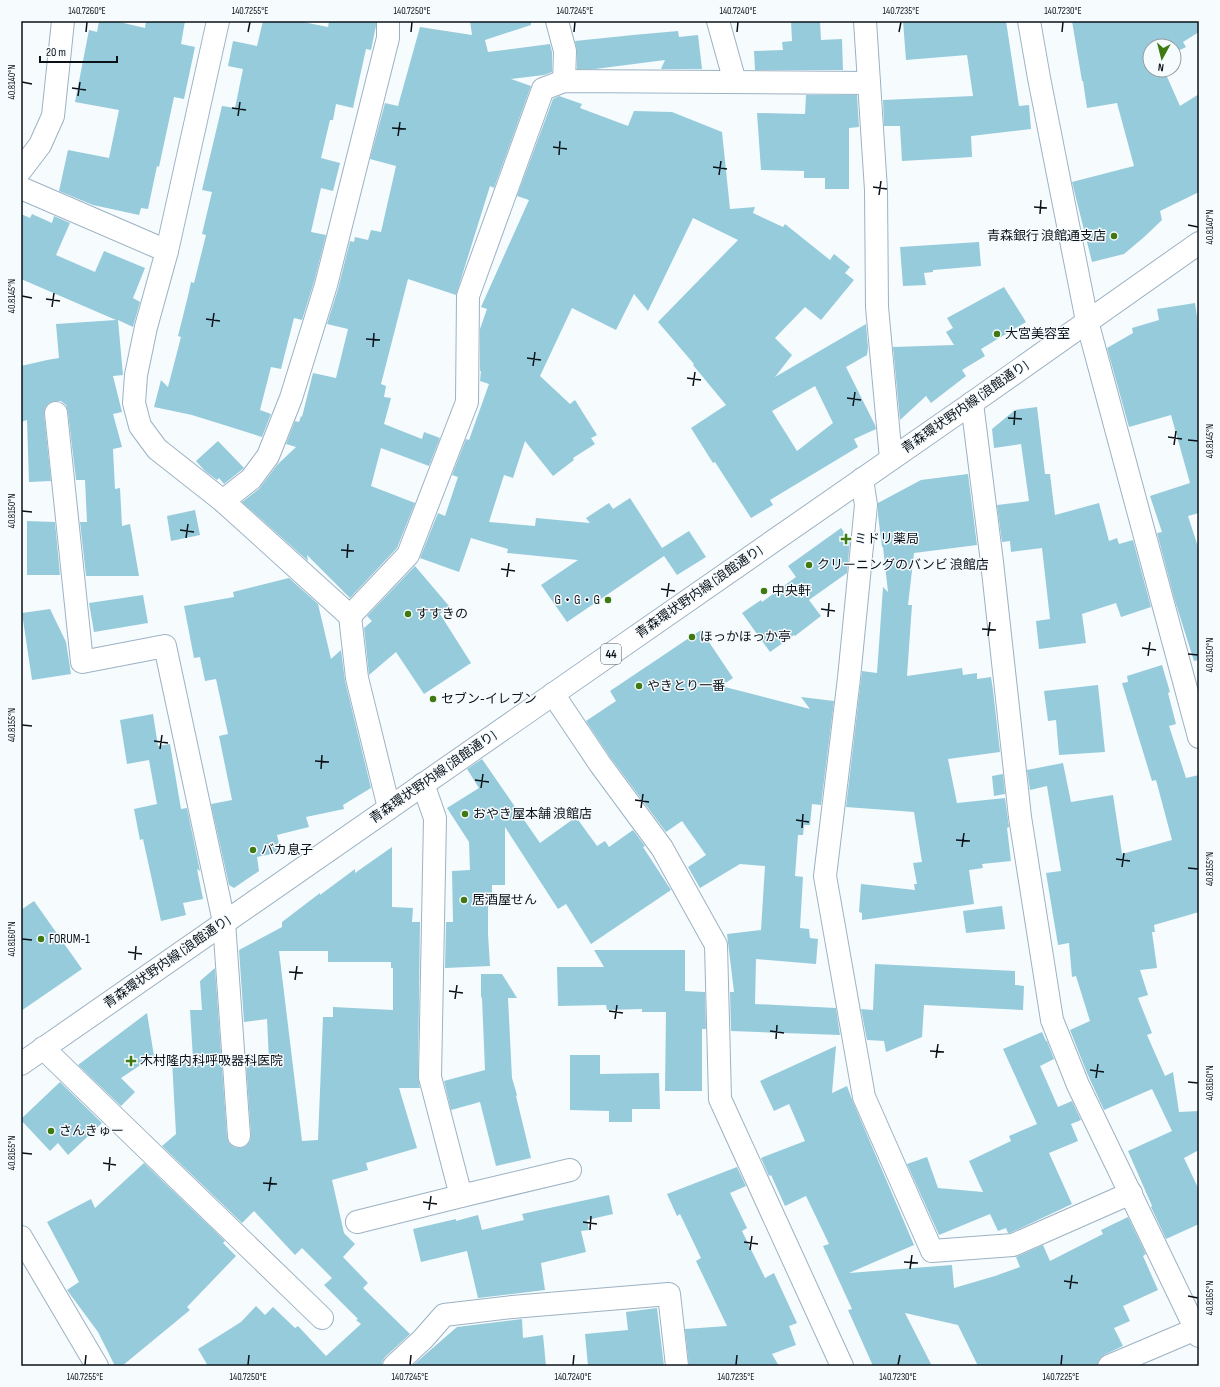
<svg xmlns="http://www.w3.org/2000/svg" width="1220" height="1387" font-family="'Sofia Sans Condensed','Noto Sans JP',sans-serif">
<style>
.building{fill:#96cbdc;fill-rule:evenodd}
.lines{fill:none;stroke-linecap:round;stroke-linejoin:round}
.minor-casing{stroke:#9cb2c3;stroke-width:24}
.primary-casing{stroke:#9cb2c3;stroke-width:24}
.minor{stroke:#fff;stroke-width:22}
.primary{stroke:#fff;stroke-width:22}
.ticks{fill:none;stroke:#0a1218;stroke-width:1.5}
.poi-dot{fill:#3e7912;stroke:#f6fbfe;stroke-width:1.5}
.labels{text-anchor:middle;dominant-baseline:central;stroke-width:3;stroke-linejoin:round;paint-order:stroke}
.shield{fill:#f6fbfe;stroke:#51585d;stroke-width:1}
.shield-label{font-size:12px;font-weight:bold;fill:#0a1218}
.poi-label{font-size:13px;fill:#0a1218;stroke:#f6fbfe;text-anchor:start}
.street-label{font-size:13px;fill:#0a1218;stroke:#f6fbfe}
.neatline{fill:none;stroke:#0a1218;stroke-width:1.5}
.ticks-label{font-size:10px;text-anchor:middle;fill:#0a1218}
</style>
<rect width="100%" height="100%" fill="#f6fbfe"/>
<!-- building -->
<g class="building">
<polygon points="99,21 115,21 145,28 146,21 185,21 181,44 195,47 184,99 174,97 159,167 157,166 148,209 141,208 139,215 93,205 59,191 68,150 109,158 119,110 75,102 89,30 97,32"/>
<polygon points="263,21 298,21 328,27 329,21 376,21 376,26 371,50 366,49 353,108 336,104 333,120 330,120 321,158 340,163 333,191 321,188 311,232 326,235 314,282 302,320 294,318 281,369 271,367 260,410 271,414 262,437 192,415 154,407 161,380 168,387 181,337 178,336 188,296 191,282 194,283 206,235 202,234 212,192 202,190 222,106 235,108 243,69 228,66 233,41 257,46"/>
<polygon points="470,21 531,21 531,25 485,40 488,52 550,44 552,52 552,72 544,75 511,79 531,86 494,188 490,186 456,295 408,279 381,384 386,386 384,397 391,398 384,424 422,439 424,432 440,438 429,466 381,448 371,486 415,503 397,548 350,598 307,555 308,561 242,502 259,489 277,465 296,447 286,444 295,421 299,422 301,416 302,417 313,373 336,378 348,329 327,324 338,289 350,241 354,242 355,237 368,240 371,230 381,232 396,166 370,159 385,103 398,106 420,27 472,35"/>
<polygon points="791,21 820,21 821,40 842,39 843,70 755,70 754,51 783,50 782,42 792,41"/>
<polygon points="903,21 1006,21 1019,106 1029,105 1031,129 971,136 972,157 902,161 900,126 884,126 883,100 973,96 967,55 906,60"/>
<polygon points="1072,21 1199,21 1199,32 1183,42 1186,47 1174,53 1174,46 1150,46 1150,70 1164,70 1180,106 1199,94 1199,192 1160,211 1162,220 1143,238 1124,254 1092,262 1072,182 1134,166 1117,103 1087,108 1083,81 1082,81"/>
<polygon points="678,31 679,37 698,35 702,69 661,69 665,60 595,69 577,69 577,51 575,41 633,35"/>
<polygon points="806,95 857,95 859,127 849,128 849,189 825,189 825,178 804,178 804,171 761,170 757,113 805,114"/>
<path d="M559,96L582,104L580,108L628,126L634,111L672,112L722,132L730,209L755,207L753,213L783,227L785,224L830,260L834,254L850,267L845,273L854,280L821,320L805,307L775,338L792,355L775,377L866,324L868,348L867,355L846,367L875,425L876,429L854,439L858,447L770,500L773,505L751,518L715,462L713,463L691,428L726,405L693,365L694,364L658,322L738,240L693,218L648,311L634,294L616,330L572,308L540,376L570,404L575,400L597,435L591,438L595,444L573,458L574,460L553,476L525,441L513,478L504,475L489,522L535,526L536,518L590,523L586,518L609,503L613,509L630,498L662,548L689,531L706,557L677,575L664,556L567,622L541,585L578,560L507,553L508,549L471,538L459,572L420,558L438,513L445,516L458,477L452,475L466,439L469,440L489,384L480,381L481,371H480V329L487,309L481,307L529,200L517,196L553,99ZM815,386L833,423L797,451L772,411Z"/>
<polygon points="21,214 30,218 32,214 52,223 54,216 70,223 56,255 95,272 104,251 145,268 133,298 140,302 133,327 118,320 123,375 113,376 122,412 113,414 122,447 113,449 115,489 120,488 122,526 130,524 139,576 86,576 80,522 87,522 85,480 76,480 68,412 66,405 61,401 54,401 49,403 45,408 44,414 51,481 29,482 27,420 21,422 21,366 47,360 59,358 56,324 116,320 21,279"/>
<polygon points="979,242 981,266 933,270 933,272 924,273 926,285 903,286 900,247"/>
<polygon points="1004,287 1026,322 981,349 985,356 962,370 966,376 931,403 926,396 900,420 893,347 954,345 946,332 953,328 947,318"/>
<polygon points="1195,303 1199,330 1199,513 1188,516 1199,550 1199,660 1194,661 1175,601 1157,533 1162,532 1150,496 1190,483 1171,415 1129,427 1107,348 1133,333 1132,328 1159,320 1157,309"/>
<polygon points="1037,407 1045,474 1050,474 1055,515 1099,503 1109,541 1117,538 1119,544 1133,540 1151,607 1121,617 1116,603 1082,614 1086,643 1039,649 1036,621 1050,619 1042,548 1011,552 1010,541 1002,542 997,505 1029,501 1021,444 994,448 992,429 1015,410"/>
<polygon points="218,441 244,468 224,484 219,478 217,480 205,471 196,461"/>
<polygon points="968,474 977,545 914,553 908,605 912,605 907,676 962,668 963,675 977,673 977,679 991,677 993,690 1000,752 948,759 957,803 1005,798 1009,827 1007,828 1011,861 982,864 983,868 969,870 974,904 862,920 862,913 859,912 861,884 915,890 914,884 917,884 913,863 922,862 914,812 846,807 862,671 877,673 883,587 888,592 883,547 882,547 878,515 878,503 921,480"/>
<polygon points="195,510 200,535 171,541 167,516"/>
<polygon points="27,521 55,522 60,575 27,575"/>
<polygon points="841,528 850,540 847,573 809,600 821,616 795,636 794,635 770,652 742,613 761,600 762,602 796,577 788,566"/>
<polygon points="415,566 449,606 440,614 471,663 424,694 396,652 369,675 364,628 372,621 367,616"/>
<polygon points="289,578 318,604 331,659 341,650 345,681 371,788 343,805 344,809 306,817 309,827 277,835 281,852 257,857 259,871 234,888 229,885 211,804 232,800 219,736 228,734 216,679 205,681 200,657 194,658 184,606 234,597 233,592"/>
<polygon points="143,595 148,623 94,632 89,603"/>
<polygon points="50,609 66,642 71,674 32,680 22,613"/>
<polygon points="701,630 733,678 721,686 810,709 801,697 834,701 821,805 812,804 810,825 804,825 803,835 798,835 795,876 803,877 800,928 809,929 810,938 818,939 816,964 756,959 755,1004 836,1008 840,1035 731,1031 730,992 734,992 727,934 761,930 765,866 740,864 700,888 688,867 706,855 682,821 666,832 610,757 586,721 616,701 610,691"/>
<polygon points="1162,665 1170,692 1168,693 1176,724 1169,726 1186,778 1199,775 1199,912 1154,925 1155,932 1152,932 1157,968 1140,970 1148,995 1138,998 1152,1033 1147,1035 1165,1076 1173,1072 1179,1112 1199,1111 1199,1150 1184,1158 1199,1190 1199,1224 1166,1239 1151,1207 1152,1206 1128,1151 1172,1131 1152,1089 1104,1110 1087,1073 1070,1030 1090,1021 1076,976 1072,977 1069,943 1058,945 1046,873 1061,871 1047,786 1030,790 1027,770 1063,763 1071,802 1113,795 1122,854 1172,840 1156,780 1152,781 1122,683 1128,682 1127,676"/>
<polygon points="1098,685 1105,752 1059,755 1056,720 1048,721 1044,691"/>
<polygon points="153,714 158,746 170,744 181,809 187,808 200,871 197,869 203,899 183,903 186,915 161,921 143,839 140,840 134,809 157,804 149,760 127,764 120,720"/>
<polygon points="482,759 540,843 576,817 597,846 605,841 609,847 633,830 645,846 643,847 671,890 591,944 566,904 558,909 505,827 505,885 492,885 492,896 488,896 488,934 490,966 445,968 446,922 453,922 452,871 470,870 469,842 447,808 479,788 467,769"/>
<polygon points="1003,774 1005,794 994,796 992,776"/>
<path d="M392,847V907L413,908L412,922H420L418,1077L420,1088H399L417,1148L366,1163L368,1170L332,1180L344,1233L355,1244L343,1257L368,1283L363,1288L410,1334L385,1357L382,1362V1366H208L198,1349L241,1322L256,1306L265,1315L273,1307L295,1328L298,1326L326,1356L361,1324L356,1320L358,1319L324,1285L332,1278L302,1248L295,1255L254,1211L242,1223L162,1146L176,1134L172,1060L193,1059L190,1010H202L200,981L215,968L227,1137L229,1143L234,1147L240,1148L246,1146L250,1141L251,1135L246,1063L269,1061L267,1019L244,1022L239,950L282,927V922L320,893V895L355,869V873ZM279,951H328V962H391V968H393V1010L333,1007V1017H323L318,1140L302,1141Z"/>
<polygon points="34,901 82,969 21,1011 21,910"/>
<polygon points="1002,906 1005,929 966,933 963,911"/>
<polygon points="594,950 685,950 685,991 705,992 706,1029 702,1029 702,1091 665,1091 666,1012 642,1012 642,1009 607,1010 606,1005 558,1006 557,967 604,967"/>
<polygon points="875,964 1015,971 1015,985 1024,986 1023,1010 924,1005 922,1037 886,1052 884,1041 867,1040 861,1009 873,1010"/>
<polygon points="481,974 502,974 517,998 508,998 512,1078 517,1095 516,1096 531,1158 496,1166 480,1102 451,1110 444,1081 485,1070 482,998 481,997"/>
<polygon points="147,1013 154,1056 121,1078 135,1092 121,1106 78,1065"/>
<polygon points="1042,1032 1046,1041 1047,1041 1054,1059 1040,1066 1058,1107 1072,1101 1081,1120 1071,1124 1078,1141 1049,1153 1072,1204 1010,1233 1008,1233 1006,1228 998,1231 990,1214 939,1235 907,1164 927,1157 938,1188 983,1192 969,1161 1011,1141 1009,1136 1037,1124 1003,1049"/>
<polygon points="836,1046 832,1093 847,1086 853,1102 914,1245 849,1273 952,1265 954,1288 995,1276 1020,1267 1016,1257 1043,1245 1050,1261 1103,1234 1101,1230 1128,1217 1146,1254 1143,1256 1158,1290 1123,1306 1130,1321 1114,1328 1123,1346 1104,1355 1099,1359 1097,1366 978,1366 958,1325 905,1313 932,1366 873,1366 848,1310 852,1309 823,1246 829,1244 806,1196 785,1206 771,1175 769,1176 761,1158 805,1141 789,1104 774,1111 760,1081"/>
<polygon points="570,1055 600,1055 600,1074 659,1073 660,1109 632,1109 632,1122 609,1122 609,1111 570,1110"/>
<polygon points="60,1082 102,1123 68,1155 58,1143 50,1151 21,1120 21,1119"/>
<polygon points="144,1163 225,1241 223,1243 236,1256 187,1307 190,1310 122,1366 115,1366 98,1332 67,1290 79,1282 47,1222 91,1199 95,1208"/>
<polygon points="737,1167 746,1186 730,1193 747,1228 742,1231 765,1278 774,1273 797,1323 789,1326 796,1345 772,1354 779,1366 689,1366 685,1329 727,1326 696,1261 701,1258 680,1214 677,1216 667,1194"/>
<polygon points="609,1195 613,1214 587,1220 589,1230 581,1231 586,1252 541,1263 545,1290 478,1298 467,1251 421,1262 413,1229 456,1219 456,1221 478,1215 482,1230 524,1220 522,1214"/>
<polygon points="657,1308 664,1366 588,1366 585,1334 628,1330 626,1312"/>
<polygon points="522,1319 523,1338 543,1335 546,1366 412,1366 457,1327"/>
</g>
<g class="lines">
<defs>
<g id="minor">
<polyline points="218,21 167,251 146,327 136,375 134,403 140,426 157,449 223,501 350,616 357,678 389,808"/>
<polyline points="557,21 565,51 564,81"/>
<polyline points="718,21 735,82"/>
<polyline points="865,21 876,190 877,307 891,459"/>
<polyline points="1029,21 1039,78 1087,321 1199,737"/>
<polyline points="21,170 40,145 53,116 63,21"/>
<polyline points="21,188 167,251"/>
<polyline points="972,403 992,562 1020,817 1052,1020 1078,1085 1199,1336"/>
<polyline points="56,413 82,662 165,646 224,922 239,1136"/>
<polyline points="862,479 866,505 849,678 825,876 864,1097 932,1251 1013,1245 1131,1193"/>
<polyline points="223,501 251,479 268,456 291,398 326,285 388,38 388,21"/>
<polyline points="350,616 408,555 467,402 468,296 543,89 564,81 869,83"/>
<polyline points="553,694 600,764 662,848 716,945 720,1099 842,1366"/>
<polyline points="423,784 435,818 430,1077 461,1196"/>
<polyline points="43,1048 322,1318"/>
<polyline points="357,1222 461,1196 570,1170"/>
<polyline points="21,1237 97,1366"/>
<polyline points="394,1366 423,1339 444,1315 512,1307 669,1294 677,1366"/>
<polyline points="1109,1366 1196,1329"/>
</g>
<polyline id="primary" points="21,1064 972,403 1199,243"/>
</defs>
<!-- minor casing -->
<use href="#minor" class="minor-casing"/>
<!-- primary casing -->
<use href="#primary" class="primary-casing"/>
<!-- minor -->
<use href="#minor" class="minor"/>
<!-- primary -->
<use href="#primary" class="primary"/>
</g>
<!-- ticks -->
<path class="ticks" d="M86,32L87,22M248,32L250,22M411,32L412,22M574,32L575,22M737,32L738,22M899,32L901,22M1062,32L1063,22M22,82L32,84M72,88L86,90M78,96L80,82M232,108L246,110M238,116L240,102M392,128L406,129M398,136L400,122M553,147L567,149M559,155L560,141M713,167L727,169M719,175L721,161M873,187L887,189M879,195L881,181M1034,207L1047,208M1040,214L1041,200M1188,225L1198,227M22,296L32,298M46,299L60,301M52,307L54,293M206,319L220,321M212,327L214,313M366,339L380,340M373,347L374,333M527,358L541,360M533,366L535,352M687,378L701,380M693,386L695,372M847,398L861,400M853,406L855,392M1008,418L1022,419M1014,425L1015,411M1168,437L1182,439M1188,440L1198,441M1174,445L1176,431M22,511L32,512M180,530L194,532M186,538L188,524M341,550L354,551M347,558L348,544M501,569L515,571M507,577L509,563M661,589L675,591M667,597L669,583M821,609L835,611M828,617L829,603M982,629L996,630M988,636L990,622M1142,648L1156,650M1188,654L1198,655M1148,656L1150,642M22,725L32,726M154,741L168,743M160,749L162,735M315,761L329,762M321,769L322,755M475,780L489,782M481,788L483,774M635,800L649,802M641,808L643,794M796,820L809,822M802,828L803,814M956,840L970,841M962,847L964,833M1116,859L1130,861M1122,867L1124,853M1188,868L1198,869M22,939L32,940M128,952L142,954M135,960L136,946M289,972L303,973M295,980L297,966M449,991L463,993M455,999L457,985M609,1011L623,1013M615,1019L617,1005M770,1031L784,1033M776,1039L777,1025M930,1051L944,1052M936,1058L938,1044M1090,1070L1104,1072M1096,1078L1098,1064M1188,1082L1198,1083M22,1153L32,1154M103,1163L116,1165M109,1171L110,1157M263,1183L277,1184M269,1191L271,1177M423,1202L437,1204M429,1210L431,1196M583,1222L597,1224M590,1230L591,1216M744,1242L758,1244M750,1250L752,1236M904,1262L918,1263M910,1269L912,1255M1064,1281L1078,1283M1070,1289L1072,1275M1188,1296L1198,1298M85,1365L86,1355M248,1365L249,1355M410,1365L411,1355M573,1365L574,1355M736,1365L737,1355M898,1365L900,1355M1061,1365L1062,1355"/>
<!-- markers -->
<g class="poi-dot">
<circle cx="1114" cy="236" r="4"/>
<circle cx="997" cy="334" r="4"/>
<path d="M844 533h4v4h4v4h-4v4h-4v-4h-4v-4h4z"/>
<circle cx="809" cy="565" r="4"/>
<circle cx="764" cy="591" r="4"/>
<circle cx="608" cy="600" r="4"/>
<circle cx="408" cy="614" r="4"/>
<circle cx="692" cy="637" r="4"/>
<circle cx="639" cy="686" r="4"/>
<circle cx="433" cy="699" r="4"/>
<circle cx="465" cy="814" r="4"/>
<circle cx="253" cy="850" r="4"/>
<circle cx="464" cy="900" r="4"/>
<circle cx="41" cy="939" r="4"/>
<path d="M129 1055h4v4h4v4h-4v4h-4v-4h-4v-4h4z"/>
<circle cx="51" cy="1131" r="4"/>
</g>
<g class="labels">
<!-- shield labels -->
<rect class="shield" x="601" y="644" width="20" height="20" rx="3"/>
<g class="shield-label">
<text x="611" y="654">44</text>
</g>
<!-- poi labels -->
<g class="poi-label">
<text x="1106" y="236" text-anchor="end">青森銀行 浪館通支店</text>
<text x="1005" y="334">大宮美容室</text>
<text x="854" y="539">ミドリ薬局</text>
<text x="817" y="565">クリーニングのバンビ 浪館店</text>
<text x="772" y="591">中央軒</text>
<text x="600" y="600" text-anchor="end">G・G・G</text>
<text x="416" y="614">すすきの</text>
<text x="700" y="637">ほっかほっか亭</text>
<text x="647" y="686">やきとり一番</text>
<text x="441" y="699">セブン-イレブン</text>
<text x="473" y="814">おやき屋本舗 浪館店</text>
<text x="261" y="850">バカ息子</text>
<text x="472" y="900">居酒屋せん</text>
<text x="49" y="939">FORUM-1</text>
<text x="140" y="1061">木村隆内科呼吸器科医院</text>
<text x="59" y="1131">さんきゅー</text>
</g>
<!-- street labels -->
<g class="street-label">
<text transform="translate(965 407) rotate(-35)">青森環状野内線 (浪館通り)</text>
<text transform="translate(699 592) rotate(-35)">青森環状野内線 (浪館通り)</text>
<text transform="translate(433 777) rotate(-35)">青森環状野内線 (浪館通り)</text>
<text transform="translate(167 962) rotate(-35)">青森環状野内線 (浪館通り)</text>
</g>
</g>
<!-- border -->
<rect width="1220" height="1387" fill="none" stroke="#f6fbfe" stroke-width="44"/>
<!-- north arrow -->
<g transform="translate(1162 58) rotate(187)"><circle r="19" fill="#f6fbfe" stroke="#989ea2"/>
<path d="M0-3L7 15L0 10L-7 15Z" fill="#3e7912"/>
<text y="-6" font-size="11" font-weight="bold" text-anchor="middle" fill="#0a1218">N</text>
</g>
<!-- scale -->
<path d="M40 56v6h77v-6" fill="none" stroke="#0a1218" stroke-width="2"/>
<text x="46" y="56" font-size="12" fill="#0a1218" stroke="#f6fbfe" stroke-width="3" paint-order="stroke">20 m</text>
<rect x="22" y="22" width="1176" height="1343" class="neatline"/>
<g class="ticks-label">
<text x="87" y="14">140.7260°E</text>
<text x="250" y="14">140.7255°E</text>
<text x="412" y="14">140.7250°E</text>
<text x="575" y="14">140.7245°E</text>
<text x="738" y="14">140.7240°E</text>
<text x="901" y="14">140.7235°E</text>
<text x="1063" y="14">140.7230°E</text>
<text transform="translate(11 82) rotate(-90)" y="4">40.8140°N</text>
<text transform="translate(1209 227) rotate(-90)" y="4">40.8140°N</text>
<text transform="translate(11 296) rotate(-90)" y="4">40.8145°N</text>
<text transform="translate(1209 441) rotate(-90)" y="4">40.8145°N</text>
<text transform="translate(11 511) rotate(-90)" y="4">40.8150°N</text>
<text transform="translate(1209 655) rotate(-90)" y="4">40.8150°N</text>
<text transform="translate(11 725) rotate(-90)" y="4">40.8155°N</text>
<text transform="translate(1209 869) rotate(-90)" y="4">40.8155°N</text>
<text transform="translate(11 939) rotate(-90)" y="4">40.8160°N</text>
<text transform="translate(1209 1083) rotate(-90)" y="4">40.8160°N</text>
<text transform="translate(11 1153) rotate(-90)" y="4">40.8165°N</text>
<text transform="translate(1209 1298) rotate(-90)" y="4">40.8165°N</text>
<text x="85" y="1380">140.7255°E</text>
<text x="248" y="1380">140.7250°E</text>
<text x="410" y="1380">140.7245°E</text>
<text x="573" y="1380">140.7240°E</text>
<text x="736" y="1380">140.7235°E</text>
<text x="898" y="1380">140.7230°E</text>
<text x="1061" y="1380">140.7225°E</text>
</g>
</svg>
